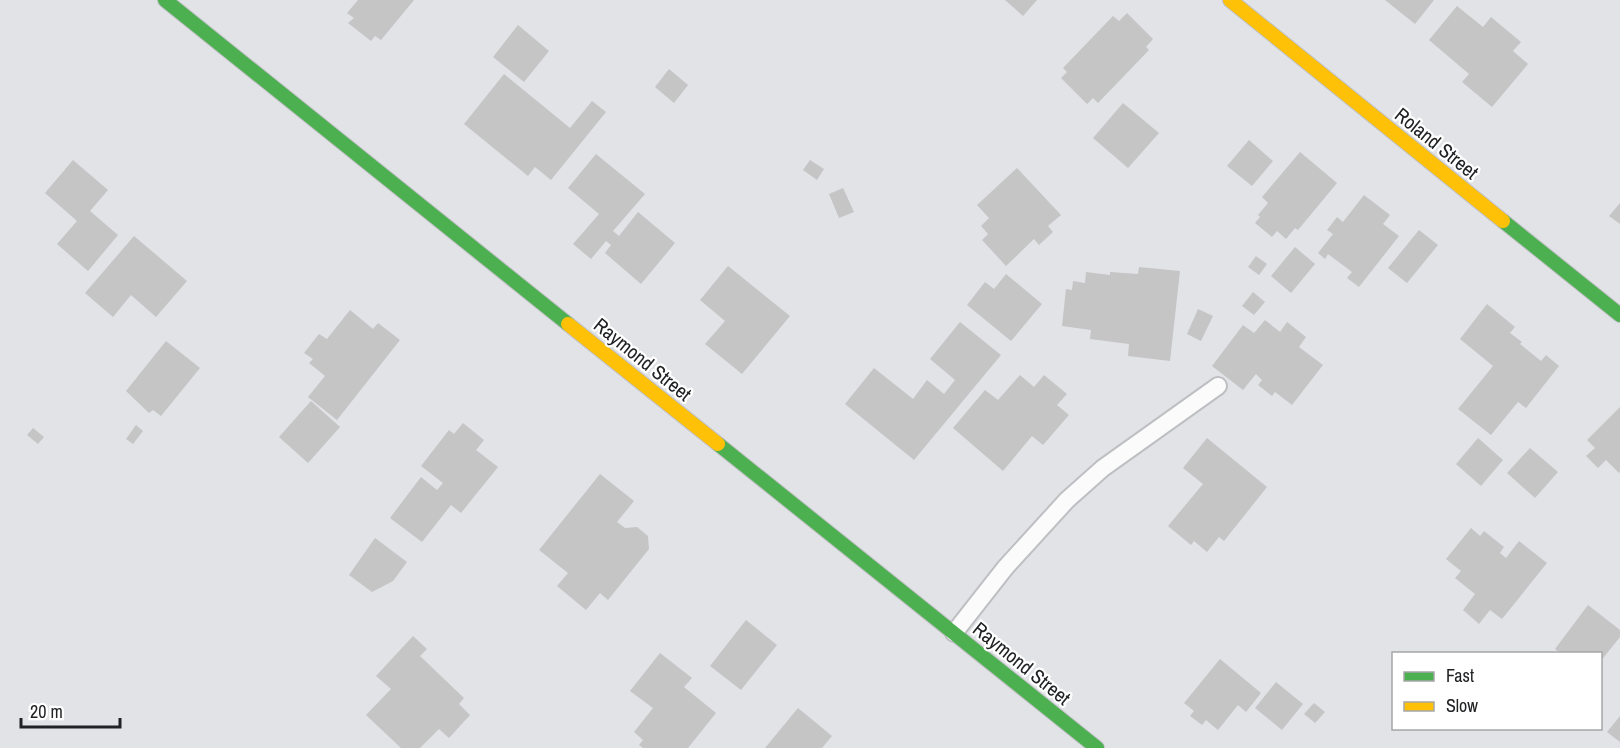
<svg xmlns="http://www.w3.org/2000/svg" width="1620" height="748" font-family="'Archivo Narrow',sans-serif">
<style>
.building{fill:#c5c5c6}
.lines{fill:none;stroke-linecap:round;stroke-linejoin:round}
.lane-casing{stroke:#bebfc2;stroke-width:20}
.fast-casing{stroke:#bebfc2;stroke-width:16}
.slow-casing{stroke:#bebfc2;stroke-width:16}
.lane{stroke:#fbfbfb;stroke-width:16}
.fast{stroke:#4caf50;stroke-width:14}
.slow{stroke:#ffc107;stroke-width:14}
.labels{text-anchor:middle;dominant-baseline:central;stroke-width:4.5;stroke-linejoin:round;paint-order:stroke}
.street-label{font-size:20px;fill:#212224;stroke:#fff}
</style>
<rect width="100%" height="100%" fill="#e2e3e7"/>
<!-- building -->
<g class="building">
<polygon points="358,0 414,0 381,40 375,36 371,41 348,23 354,18 347,13"/>
<polygon points="1005,0 1037,0 1023,16"/>
<polygon points="1385,0 1434,0 1415,24"/>
<polygon points="1457,6 1483,27 1491,17 1521,42 1513,51 1528,64 1492,107 1462,82 1469,74 1429,40"/>
<polygon points="1127,13 1153,39 1146,47 1149,50 1098,103 1093,98 1087,104 1061,78 1067,72 1063,68 1113,16 1119,21"/>
<polygon points="518,25 549,51 524,82 493,57"/>
<polygon points="669,69 688,85 674,103 655,87"/>
<polygon points="504,74 570,128 592,101 606,112 551,180 535,167 528,176 464,124"/>
<polygon points="1123,103 1159,133 1128,168 1093,138"/>
<polygon points="1249,140 1273,161 1252,186 1227,166"/>
<polygon points="1300,152 1337,183 1298,230 1295,228 1286,239 1277,231 1272,237 1255,223 1260,217 1258,215 1268,203 1262,197"/>
<polygon points="596,154 645,194 613,231 619,236 638,212 675,243 641,284 605,253 611,245 606,241 591,259 573,244 599,214 568,188"/>
<polygon points="73,160 108,190 90,211 118,235 88,271 57,244 77,221 45,193"/>
<polygon points="810,160 824,169 817,180 803,170"/>
<polygon points="1017,168 1061,215 1048,226 1053,232 1039,245 1034,239 1006,266 982,240 988,234 981,226 989,218 977,205"/>
<polygon points="843,188 854,212 839,218 829,194"/>
<polygon points="1364,195 1390,215 1383,224 1399,236 1359,287 1347,278 1352,272 1328,254 1325,259 1318,253 1333,234 1327,230 1337,217 1343,222"/>
<polygon points="1620,203 1620,224 1609,216"/>
<polygon points="1419,230 1438,245 1407,283 1388,268"/>
<polygon points="134,236 187,281 156,317 131,295 113,317 85,293"/>
<polygon points="1295,247 1315,264 1291,293 1271,276"/>
<polygon points="1256,256 1267,264 1259,275 1248,267"/>
<polygon points="728,266 790,316 742,374 705,344 725,321 700,300"/>
<polygon points="1139,267 1180,271 1170,361 1128,356 1129,344 1090,339 1091,330 1062,326 1066,289 1072,290 1073,281 1085,283 1086,272 1110,275 1110,272 1138,274"/>
<polygon points="1006,274 1042,304 1011,341 967,305 985,282 994,289"/>
<polygon points="1253,292 1265,302 1254,315 1242,306"/>
<polygon points="1487,304 1515,327 1510,333 1522,342 1520,344 1541,361 1546,355 1559,366 1526,408 1518,402 1491,435 1458,409 1493,366 1460,339"/>
<polygon points="1198,309 1213,316 1201,341 1187,334"/>
<polygon points="350,310 373,329 378,323 400,340 337,420 308,397 325,376 309,363 313,359 304,353 319,334 327,339"/>
<polygon points="1265,320 1280,332 1287,322 1306,337 1299,347 1323,365 1292,405 1275,392 1272,396 1258,385 1262,380 1256,374 1243,390 1212,366 1243,325 1254,333"/>
<polygon points="960,322 1001,355 914,460 845,404 874,368 913,399 927,380 944,394 955,380 930,359"/>
<polygon points="166,341 200,368 161,416 153,410 149,413 126,391"/>
<polygon points="1020,375 1034,387 1044,375 1067,394 1057,405 1069,415 1043,445 1032,436 1003,471 953,428 985,390 998,400"/>
<polygon points="311,401 340,427 308,463 279,437"/>
<polygon points="1620,407 1620,471 1619,473 1606,460 1598,468 1586,456 1595,448 1587,440"/>
<polygon points="463,423 484,440 476,450 498,467 461,513 451,505 422,542 390,518 421,477 437,490 443,483 421,466 449,430 454,434"/>
<polygon points="136,425 143,431 133,444 126,439"/>
<polygon points="33,428 44,437 38,444 27,435"/>
<polygon points="1207,438 1267,487 1224,541 1219,537 1207,552 1194,541 1191,545 1168,526 1203,484 1183,468"/>
<polygon points="1478,438 1503,460 1481,486 1456,464"/>
<polygon points="1530,448 1558,472 1535,498 1507,473"/>
<polygon points="600,474 634,501 617,522 625,528 637,527 648,536 649,549 608,600 600,593 586,610 557,586 568,573 539,550"/>
<polygon points="1471,528 1480,536 1484,531 1504,547 1500,553 1506,558 1519,541 1547,563 1502,619 1490,610 1479,624 1463,610 1475,594 1455,578 1461,571 1446,559"/>
<polygon points="375,538 407,562 393,581 372,592 349,575"/>
<polygon points="1588,605 1620,630 1620,637 1600,662 1600,654 1561,654 1555,649"/>
<polygon points="746,620 777,645 741,690 710,666"/>
<polygon points="413,636 427,649 420,656 464,698 459,704 470,715 449,738 439,729 420,748 401,748 366,715 391,689 376,676"/>
<polygon points="660,653 692,678 684,687 716,713 688,748 643,748 639,745 643,740 634,732 653,708 630,691"/>
<polygon points="1220,659 1261,693 1246,712 1238,705 1218,730 1206,720 1202,725 1190,716 1194,711 1184,703"/>
<polygon points="1276,682 1303,704 1282,730 1255,708"/>
<polygon points="1314,703 1325,712 1315,723 1304,714"/>
<polygon points="798,708 832,736 822,748 765,748"/>
<polygon points="1620,716 1620,742 1607,732"/>
</g>
<g class="lines">
<defs>
<polyline id="lane" points="954,633 1005,568 1067,500 1103,468 1218,386"/>
<g id="fast">
<polyline points="165,0 568,324"/>
<polyline points="1503,221 1620,315"/>
<polyline points="718,444 1097,748"/>
</g>
<g id="slow">
<polyline points="1230,0 1503,221"/>
<polyline points="568,324 718,444"/>
</g>
</defs>
<!-- lane casing -->
<use href="#lane" class="lane-casing"/>
<!-- fast casing -->
<use href="#fast" class="fast-casing"/>
<!-- slow casing -->
<use href="#slow" class="slow-casing"/>
<!-- lane -->
<use href="#lane" class="lane"/>
<!-- fast -->
<use href="#fast" class="fast"/>
<!-- slow -->
<use href="#slow" class="slow"/>
</g>
<g class="labels">
<!-- street labels -->
<g class="street-label">
<text transform="translate(1437 143) rotate(39)">Roland Street</text>
<text transform="translate(643 359) rotate(39)">Raymond Street</text>
<text transform="translate(1022 663) rotate(39)">Raymond Street</text>
</g>
</g>
<!-- legend -->
<rect x="1392" y="652" width="210" height="78" fill="#ffffff" stroke="#a6a7a7" stroke-width="1.5"/>
<rect x="1404" y="672" width="30" height="9" fill="#4caf50" stroke="#a6a7a7" stroke-width="1.5"/>
<text x="1446" y="682" font-size="18" fill="#212224">Fast</text>
<rect x="1404" y="702" width="30" height="9" fill="#ffc107" stroke="#a6a7a7" stroke-width="1.5"/>
<text x="1446" y="712" font-size="18" fill="#212224">Slow</text>
<!-- scale -->
<path d="M21 718v9h99v-9" fill="none" stroke="#212224" stroke-width="3"/>
<text x="30" y="718" font-size="18" fill="#212224" stroke="#ffffff" stroke-width="4.5" paint-order="stroke">20 m</text>
</svg>
